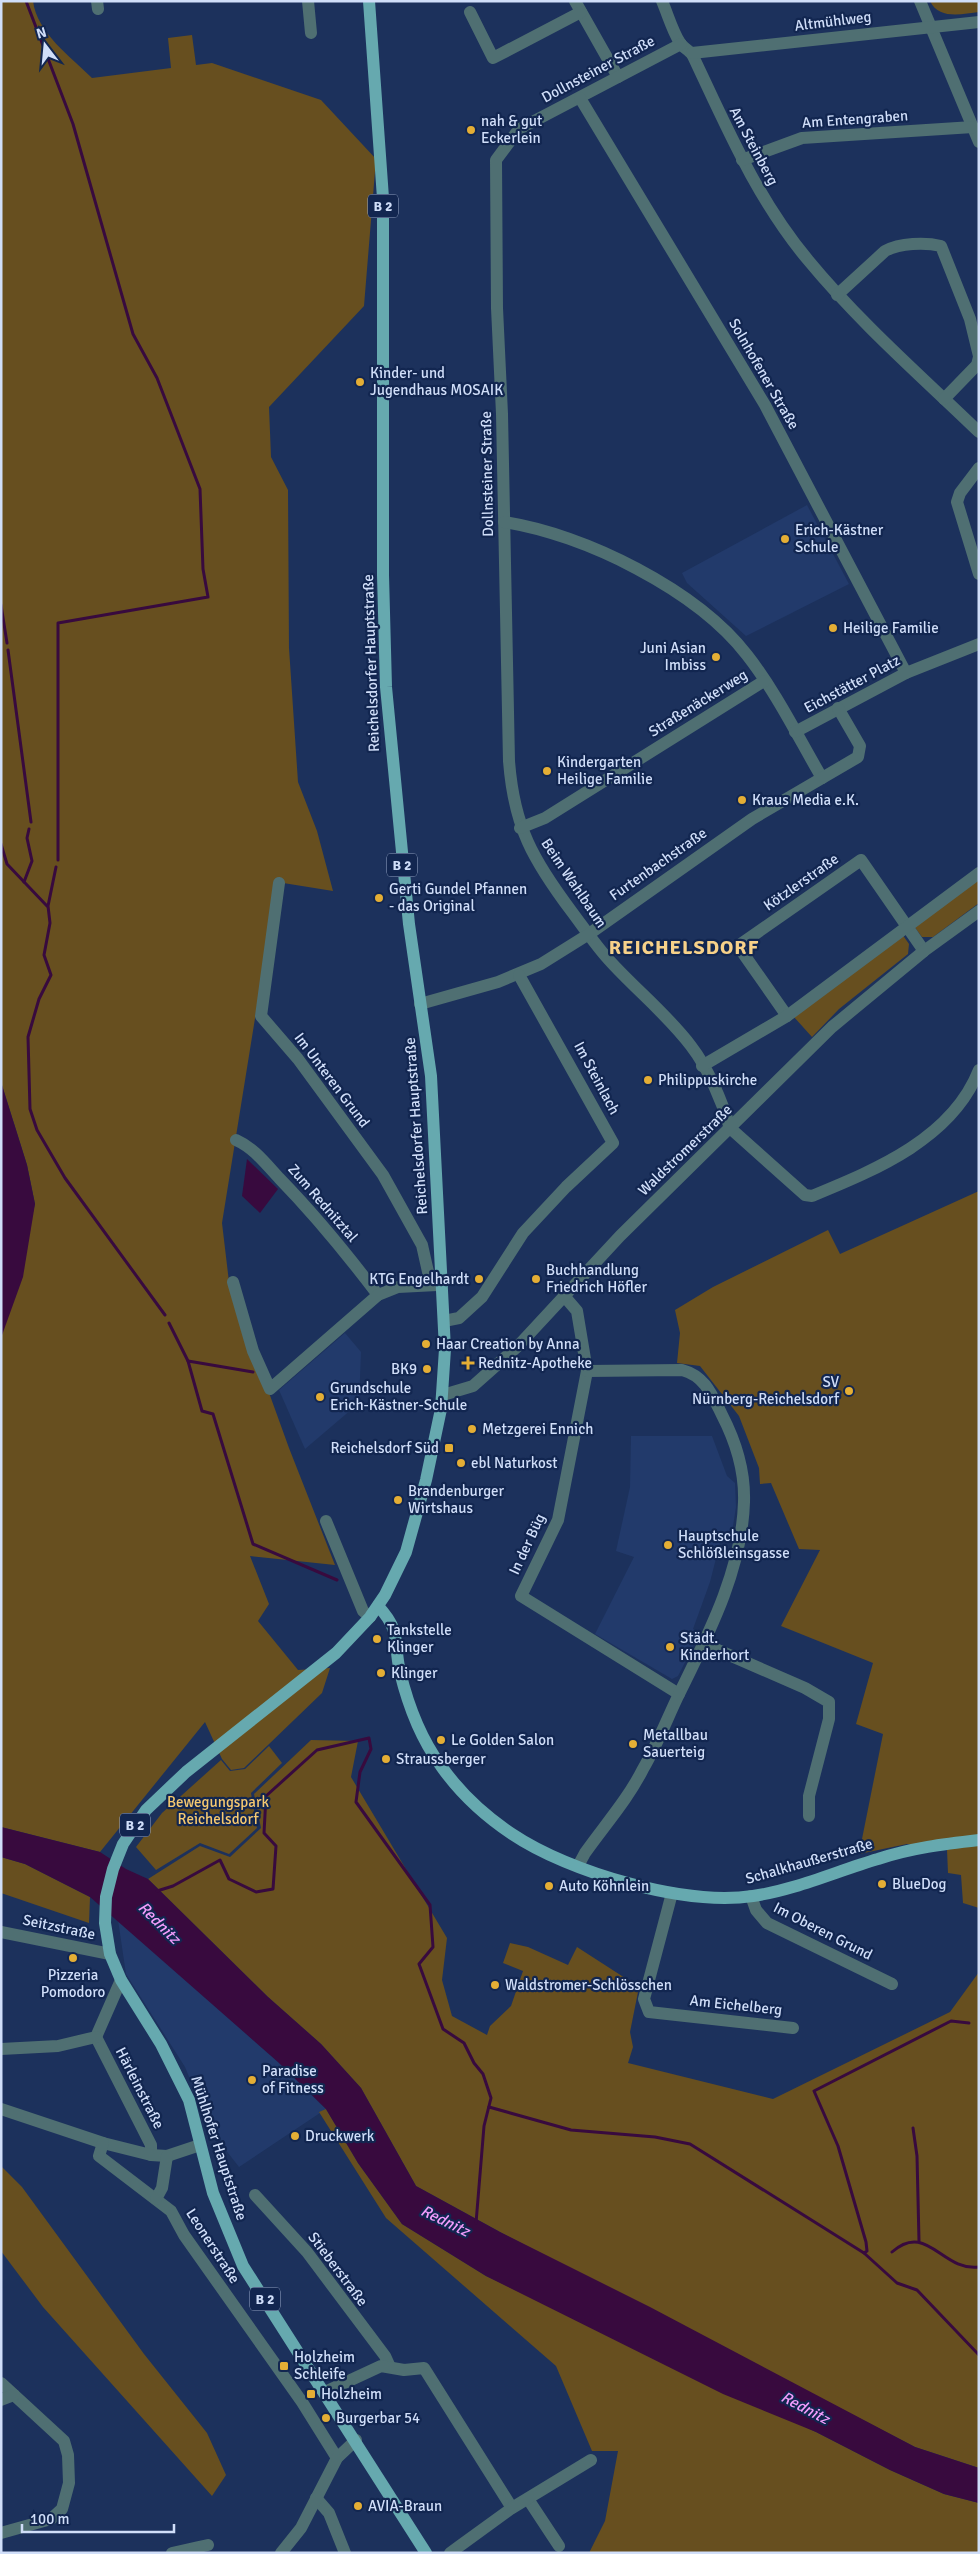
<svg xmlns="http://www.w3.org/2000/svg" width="980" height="2554" font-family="Signika,sans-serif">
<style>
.built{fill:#223a6b}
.green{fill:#674f1f}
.water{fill:#380a3e}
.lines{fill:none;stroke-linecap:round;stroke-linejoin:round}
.stream{stroke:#380a3e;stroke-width:3}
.minor{stroke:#4f6f72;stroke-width:12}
.major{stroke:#66a9af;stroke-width:12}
.poi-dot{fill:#e4ae35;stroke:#122650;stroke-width:2}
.labels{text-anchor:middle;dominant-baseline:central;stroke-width:4.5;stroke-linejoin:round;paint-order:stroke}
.shield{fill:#122650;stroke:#97a7c6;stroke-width:1}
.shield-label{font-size:14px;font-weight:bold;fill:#d0def9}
.street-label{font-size:15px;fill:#d0def9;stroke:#122650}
.poi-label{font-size:15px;fill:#d0def9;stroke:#122650;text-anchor:start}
.park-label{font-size:15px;fill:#f6c970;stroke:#122650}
.water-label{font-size:16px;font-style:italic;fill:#f29cfc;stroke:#122650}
.district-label{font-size:20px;font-weight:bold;letter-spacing:1px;fill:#f7d189;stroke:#122650}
</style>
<rect width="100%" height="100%" fill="#1c315c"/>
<!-- built -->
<g class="built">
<polygon points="807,505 849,584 746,636 687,583 682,573"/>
<polygon points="345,1333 361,1352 359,1403 305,1449 279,1390"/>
<polygon points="631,1436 712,1436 727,1476 735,1483 736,1507 731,1539 721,1539 710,1582 693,1629 700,1633 678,1676 672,1679 595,1634 634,1557 616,1551 630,1487"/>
<polygon points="118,1920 278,2062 326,2109 239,2167 211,2131 185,2067 126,1974"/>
</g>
<!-- green -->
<g class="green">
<path d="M1,1H33C37,33 71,57 92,78L171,68L168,38L192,35L196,65L212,63L321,100L376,159L364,306L269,407L271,457L288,490L289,648L298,782L317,831L333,891L277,882L222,1223L229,1282L289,1448L335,1565L250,1556L269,1604L258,1621L298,1670L330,1668L322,1693L244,1768L231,1770L222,1759L205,1722L100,1852L1,1827V1338L35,1204L27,1165L1,1082Z"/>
<path d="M930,1H979V12C962,14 939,20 930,1Z"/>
<polygon points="979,876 979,903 933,937 922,937 913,925"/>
<polygon points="902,934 909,944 908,954 839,1009 812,1037 794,1017"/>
<polygon points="979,1191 979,1908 963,1903 961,1875 948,1873 947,1850 907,1844 859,1854 883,1734 856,1724 873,1663 781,1626 820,1550 799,1549 771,1483 760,1484 759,1468 739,1416 700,1366 677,1363 680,1333 675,1310 713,1287 828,1230 840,1254"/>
<polygon points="311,1740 358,1741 351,1777 447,1938 442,1980 452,2016 487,2035 490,2026 511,2006 523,1971 503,1963 510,1943 528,1947 568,1965 577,1947 639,1987 630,2032 633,2047 628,2063 773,2099 950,2012 979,1972 979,2468 915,2447 500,2232 416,2186 361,2088 321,2044 268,1997 148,1879 200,1846 230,1857 261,1828 254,1794"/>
<polygon points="269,1746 282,1763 251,1793 257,1828 229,1854 200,1843 156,1870 136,1847 162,1813 221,1760 230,1771 245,1769"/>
<polygon points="1,1857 25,1864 90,1897 89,1923 1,1893"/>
<polygon points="326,2109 358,2163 402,2224 486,2276 816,2432 890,2470 944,2494 979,2503 979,2553 589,2553 605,2521 618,2451 592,2451 556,2366 386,2218 319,2112"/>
<polygon points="1,2166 22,2187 144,2354 207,2433 226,2475 212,2496 43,2307 1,2251"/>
</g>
<!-- water -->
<g class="water">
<polygon points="1,1082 27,1165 35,1204 23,1277 1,1338"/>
<polygon points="247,1159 278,1189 260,1213 242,1196"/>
<polygon points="1,1827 100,1852 126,1869 148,1879 268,1997 321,2044 361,2088 416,2186 500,2232 650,2307 915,2447 979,2468 979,2503 944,2494 890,2470 816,2432 723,2394 486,2276 402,2224 358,2163 326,2109 278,2062 90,1897 25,1864 1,1857"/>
</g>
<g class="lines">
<!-- stream -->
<g class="stream">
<polyline points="26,1 73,124 133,334 157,378 200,489 203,569 208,597 58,623 58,860"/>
<polyline points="1,605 7,643"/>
<polyline points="8,650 31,822"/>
<polyline points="1,844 7,864 47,906"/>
<polyline points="56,867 48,906 50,923 44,955 51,975 39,999 28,1037 30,1109 37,1130 65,1178 165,1315"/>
<polyline points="24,882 32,861 27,838 29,829"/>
<polyline points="169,1323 188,1361 202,1411 213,1414 253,1544 337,1580"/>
<polyline points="188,1361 253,1372"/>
<polyline points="157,1891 173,1886 220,1860 229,1879 256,1892 273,1889 276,1846 264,1833 266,1796 317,1750 369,1738 371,1749 360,1772 356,1802 430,1905 433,1947 419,1964 443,2029 464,2043 474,2063 483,2074 491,2098 484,2126 476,2223"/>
<polyline points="489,2107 571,2130 655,2137 690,2144 864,2253 897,2283 917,2290 979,2355"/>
<polyline points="913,2128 917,2156 919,2241"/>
<path d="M892,2252C927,2221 942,2272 979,2267"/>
<polyline points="864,2253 867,2251 866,2242 838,2146 814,2091 951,2021 969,2023"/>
</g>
<!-- minor -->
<g class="minor">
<polyline points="97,1 98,9"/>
<polyline points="308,1 311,33"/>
<polyline points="575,1 618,77"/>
<path d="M662,1C668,15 672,30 680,43C683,48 690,50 693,56C727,128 757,199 808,260C860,323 921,376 979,432"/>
<polyline points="920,1 979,142"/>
<polyline points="470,12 493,58 581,12"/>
<path d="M681,44L519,129L496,160L497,308L502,414L509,761C514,827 533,860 572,912C584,928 596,946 609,960C635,989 667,1014 691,1046C708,1068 722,1101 730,1128L805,1195L812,1196C875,1170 952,1139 979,1070"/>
<polyline points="692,53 979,22"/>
<polyline points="580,98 765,405 906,673"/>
<polyline points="742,160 802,138 973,127"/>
<path d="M837,295L885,251C900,243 925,242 941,246L970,319L979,356"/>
<polyline points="944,399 977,365 979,357"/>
<polyline points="979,468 960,493 957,502 979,574"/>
<path d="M504,522C584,534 697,590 747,655C776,692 798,737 822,778"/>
<polyline points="795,732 906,673 979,644"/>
<polyline points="520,828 545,818 764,681"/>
<polyline points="279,883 261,1016 298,1059 383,1175 422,1245 431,1285"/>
<polyline points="420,1004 498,982 541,964 589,934 752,819 858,757 860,746 838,708"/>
<polyline points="787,1016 738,946 861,860 924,951"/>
<polyline points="702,1066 787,1016 979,873"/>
<path d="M236,1140C254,1148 266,1164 279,1178C315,1215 347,1254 378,1295"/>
<polyline points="233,1282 253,1351 270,1389 378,1295 398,1287 437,1285"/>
<polyline points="565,1297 577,1311 587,1371 558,1520 521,1596 679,1694"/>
<polyline points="444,1321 459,1318 482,1297 523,1233 566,1187 613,1143 519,975"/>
<polyline points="443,1395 473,1386 518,1346 620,1236 832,1027 924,951 979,911"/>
<polyline points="326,1521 363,1611 370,1617"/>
<polyline points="704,1644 805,1688 829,1702 829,1719 809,1796 809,1816"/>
<path d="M578,1866L585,1853C604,1826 628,1799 643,1769C657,1745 667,1719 679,1694C708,1635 742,1570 744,1502C745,1472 736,1442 722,1415C712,1395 705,1376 682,1370L587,1371"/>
<polyline points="672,1893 644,1999 649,2012 793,2028"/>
<polyline points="751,1896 756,1910 767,1923 892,1984"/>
<polyline points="1,1932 110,1954"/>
<polyline points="96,2037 151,2145 151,2155"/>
<polyline points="96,2037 121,1980"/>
<polyline points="1,2049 58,2046 96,2037"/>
<polyline points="1,2109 103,2143 151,2155 167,2156 200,2145"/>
<polyline points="103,2143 99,2156 171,2211 184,2235 302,2402 337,2458"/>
<polyline points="255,2195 307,2252 385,2356 390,2367"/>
<polyline points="156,2199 162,2188 167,2156"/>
<polyline points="1,2383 64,2441 68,2455 69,2483 62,2509 51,2519 1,2533"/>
<polyline points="325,2392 381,2366 404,2370 424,2368 512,2508"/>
<polyline points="1,2400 14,2395"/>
<polyline points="316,2498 329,2513 345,2553"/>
<polyline points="528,2499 559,2546"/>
<polyline points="172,2553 208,2545"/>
<polyline points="281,2553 301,2528 337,2458 356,2440"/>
<polyline points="450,2553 512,2508 591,2460"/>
</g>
<!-- major -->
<g class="major">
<polyline points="369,1 383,198 383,575 386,687 409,924 431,1076 445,1349 441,1409 426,1480 406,1552 385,1595 370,1617 336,1653 186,1772 146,1810 123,1844 113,1869 106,1897 105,1923 110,1954 121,1980 161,2044 189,2100 213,2193 243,2266 426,2553"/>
<path d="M378,1606C402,1632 393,1641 400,1672C408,1705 421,1739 441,1766C460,1793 485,1816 512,1834C570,1873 685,1906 753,1896C795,1890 837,1871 878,1859C911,1848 944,1844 979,1840"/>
</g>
</g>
<!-- markers -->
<g class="poi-dot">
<circle cx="471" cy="130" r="5"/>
<circle cx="360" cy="382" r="5"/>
<circle cx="785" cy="539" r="5"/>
<circle cx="833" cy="628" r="5"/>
<circle cx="716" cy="657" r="5"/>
<circle cx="547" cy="771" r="5"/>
<circle cx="742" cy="800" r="5"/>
<circle cx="379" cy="898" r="5"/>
<circle cx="648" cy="1080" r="5"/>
<circle cx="479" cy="1279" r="5"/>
<circle cx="536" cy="1279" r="5"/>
<circle cx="426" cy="1344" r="5"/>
<path d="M465.5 1355.5h5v5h5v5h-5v5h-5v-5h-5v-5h5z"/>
<circle cx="427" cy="1369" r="5"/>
<circle cx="849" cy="1391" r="5"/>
<circle cx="320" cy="1397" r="5"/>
<circle cx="472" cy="1429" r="5"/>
<rect x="444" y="1443" width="10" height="10" rx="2.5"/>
<circle cx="461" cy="1463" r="5"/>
<circle cx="398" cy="1500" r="5"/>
<circle cx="668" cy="1545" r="5"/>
<circle cx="377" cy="1639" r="5"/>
<circle cx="670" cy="1647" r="5"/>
<circle cx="381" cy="1673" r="5"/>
<circle cx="441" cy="1740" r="5"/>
<circle cx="633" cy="1744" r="5"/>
<circle cx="386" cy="1759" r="5"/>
<circle cx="882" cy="1884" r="5"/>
<circle cx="549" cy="1886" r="5"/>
<circle cx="73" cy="1958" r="5"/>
<circle cx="495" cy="1985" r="5"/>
<circle cx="252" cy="2080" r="5"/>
<circle cx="295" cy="2136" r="5"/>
<rect x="279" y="2361" width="10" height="10" rx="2.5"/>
<rect x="306" y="2389" width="10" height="10" rx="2.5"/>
<circle cx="326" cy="2418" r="5"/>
<circle cx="358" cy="2506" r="5"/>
</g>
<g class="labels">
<!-- shield labels -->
<g class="shield">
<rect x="368" y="194.5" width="30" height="23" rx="4"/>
<rect x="387" y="853.5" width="30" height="23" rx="4"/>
<rect x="120" y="1813.5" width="30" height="23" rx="4"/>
<rect x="250" y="2287.5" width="30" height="23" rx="4"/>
</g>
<g class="shield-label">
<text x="383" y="206">B 2</text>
<text x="402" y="865">B 2</text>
<text x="135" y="1825">B 2</text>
<text x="265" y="2299">B 2</text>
</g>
<!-- street labels -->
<g class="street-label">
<text transform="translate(833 21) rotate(-7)">Altmühlweg</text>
<text transform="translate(598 69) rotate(-28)">Dollnsteiner Straße</text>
<text transform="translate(855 119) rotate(-4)">Am Entengraben</text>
<text transform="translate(754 146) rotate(62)">Am Steinberg</text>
<text transform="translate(764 374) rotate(60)">Solnhofener Straße</text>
<text transform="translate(487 474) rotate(-91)">Dollnsteiner Straße</text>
<text transform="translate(371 663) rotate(-92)">Reichelsdorfer Hauptstraße</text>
<text transform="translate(852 684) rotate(-28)">Eichstätter Platz</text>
<text transform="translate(698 703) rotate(-32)">Straßenäckerweg</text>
<text transform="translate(658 864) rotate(-35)">Furtenbachstraße</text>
<text transform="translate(801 882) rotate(-35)">Kötzlerstraße</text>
<text transform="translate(574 883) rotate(56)">Beim Wahlbaum</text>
<text transform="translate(597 1078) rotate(62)">Im Steinlach</text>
<text transform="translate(332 1080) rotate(53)">Im Unteren Grund</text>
<text transform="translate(416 1126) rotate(-94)">Reichelsdorfer Hauptstraße</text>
<text transform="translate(685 1150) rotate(-44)">Waldstromerstraße</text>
<text transform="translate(323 1203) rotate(49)">Zum Rednitztal</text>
<text transform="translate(527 1544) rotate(-65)">In der Büg</text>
<text transform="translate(809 1861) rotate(-16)">Schalkhaußerstraße</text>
<text transform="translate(59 1927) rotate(12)">Seitzstraße</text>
<text transform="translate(823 1931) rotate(27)">Im Oberen Grund</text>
<text transform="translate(736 2005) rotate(6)">Am Eichelberg</text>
<text transform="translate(140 2088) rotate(63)">Härleinstraße</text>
<text transform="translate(219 2148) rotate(72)">Mühlhofer Hauptstraße</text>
<text transform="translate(213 2246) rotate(57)">Leonerstraße</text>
<text transform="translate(338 2269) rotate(53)">Stieberstraße</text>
</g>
<!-- poi labels -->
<g class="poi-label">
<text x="481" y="121">nah &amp; gut<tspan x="481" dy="17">Eckerlein</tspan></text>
<text x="370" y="373">Kinder- und<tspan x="370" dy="17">Jugendhaus MOSAIK</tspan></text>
<text x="795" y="530">Erich-Kästner<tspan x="795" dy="17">Schule</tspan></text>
<text x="843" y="628">Heilige Familie</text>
<text x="706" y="648" text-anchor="end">Juni Asian<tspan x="706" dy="17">Imbiss</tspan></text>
<text x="557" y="762">Kindergarten<tspan x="557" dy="17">Heilige Familie</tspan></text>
<text x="752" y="800">Kraus Media e.K.</text>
<text x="389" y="889">Gerti Gundel Pfannen<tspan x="389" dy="17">- das Original</tspan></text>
<text x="658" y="1080">Philippuskirche</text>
<text x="546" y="1270">Buchhandlung<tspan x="546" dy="17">Friedrich Höfler</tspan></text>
<text x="469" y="1279" text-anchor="end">KTG Engelhardt</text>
<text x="436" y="1344">Haar Creation by Anna</text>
<text x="478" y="1363">Rednitz-Apotheke</text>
<text x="417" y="1369" text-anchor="end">BK9</text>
<text x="839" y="1382" text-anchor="end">SV<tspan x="839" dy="17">Nürnberg-Reichelsdorf</tspan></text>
<text x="330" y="1388">Grundschule<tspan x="330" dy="17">Erich-Kästner-Schule</tspan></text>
<text x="482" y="1429">Metzgerei Ennich</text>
<text x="439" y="1448" text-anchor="end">Reichelsdorf Süd</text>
<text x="471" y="1463">ebl Naturkost</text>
<text x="408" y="1491">Brandenburger<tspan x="408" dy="17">Wirtshaus</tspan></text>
<text x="678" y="1536">Hauptschule<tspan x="678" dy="17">Schlößleinsgasse</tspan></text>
<text x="387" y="1630">Tankstelle<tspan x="387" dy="17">Klinger</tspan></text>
<text x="680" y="1638">Städt.<tspan x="680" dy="17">Kinderhort</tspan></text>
<text x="391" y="1673">Klinger</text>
<text x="643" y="1735">Metallbau<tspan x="643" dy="17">Sauerteig</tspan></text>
<text x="451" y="1740">Le Golden Salon</text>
<text x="396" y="1759">Straussberger</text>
<text x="892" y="1884">BlueDog</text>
<text x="559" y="1886">Auto Köhnlein</text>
<text x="73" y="1975" text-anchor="middle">Pizzeria<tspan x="73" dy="17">Pomodoro</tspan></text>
<text x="505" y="1985">Waldstromer-Schlösschen</text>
<text x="262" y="2071">Paradise<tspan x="262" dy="17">of Fitness</tspan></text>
<text x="305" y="2136">Druckwerk</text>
<text x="294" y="2357">Holzheim<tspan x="294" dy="17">Schleife</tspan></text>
<text x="321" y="2394">Holzheim</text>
<text x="336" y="2418">Burgerbar 54</text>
<text x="368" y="2506">AVIA-Braun</text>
</g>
<!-- park labels -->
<g class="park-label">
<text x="218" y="1802">Bewegungspark<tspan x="218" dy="17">Reichelsdorf</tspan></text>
</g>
<!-- water labels -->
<g class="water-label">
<text transform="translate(159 1923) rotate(45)">Rednitz</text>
<text transform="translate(445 2221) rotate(26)">Rednitz</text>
<text transform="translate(805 2408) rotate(28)">Rednitz</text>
</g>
<!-- district labels -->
<g class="district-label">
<text x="684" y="947">REICHELSDORF</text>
</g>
</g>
<!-- border -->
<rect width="980" height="2554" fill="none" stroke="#d0def9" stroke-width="5"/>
<!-- north arrow -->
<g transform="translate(45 45) rotate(344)" stroke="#122650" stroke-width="4" paint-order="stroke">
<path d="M0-4L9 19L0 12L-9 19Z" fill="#d0def9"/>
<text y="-8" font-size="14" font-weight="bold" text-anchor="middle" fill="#d0def9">N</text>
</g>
<!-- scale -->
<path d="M22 2524v8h152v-8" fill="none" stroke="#d0def9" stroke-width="2.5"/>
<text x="30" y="2524" font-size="15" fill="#d0def9" stroke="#122650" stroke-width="4" paint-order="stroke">100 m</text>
</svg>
